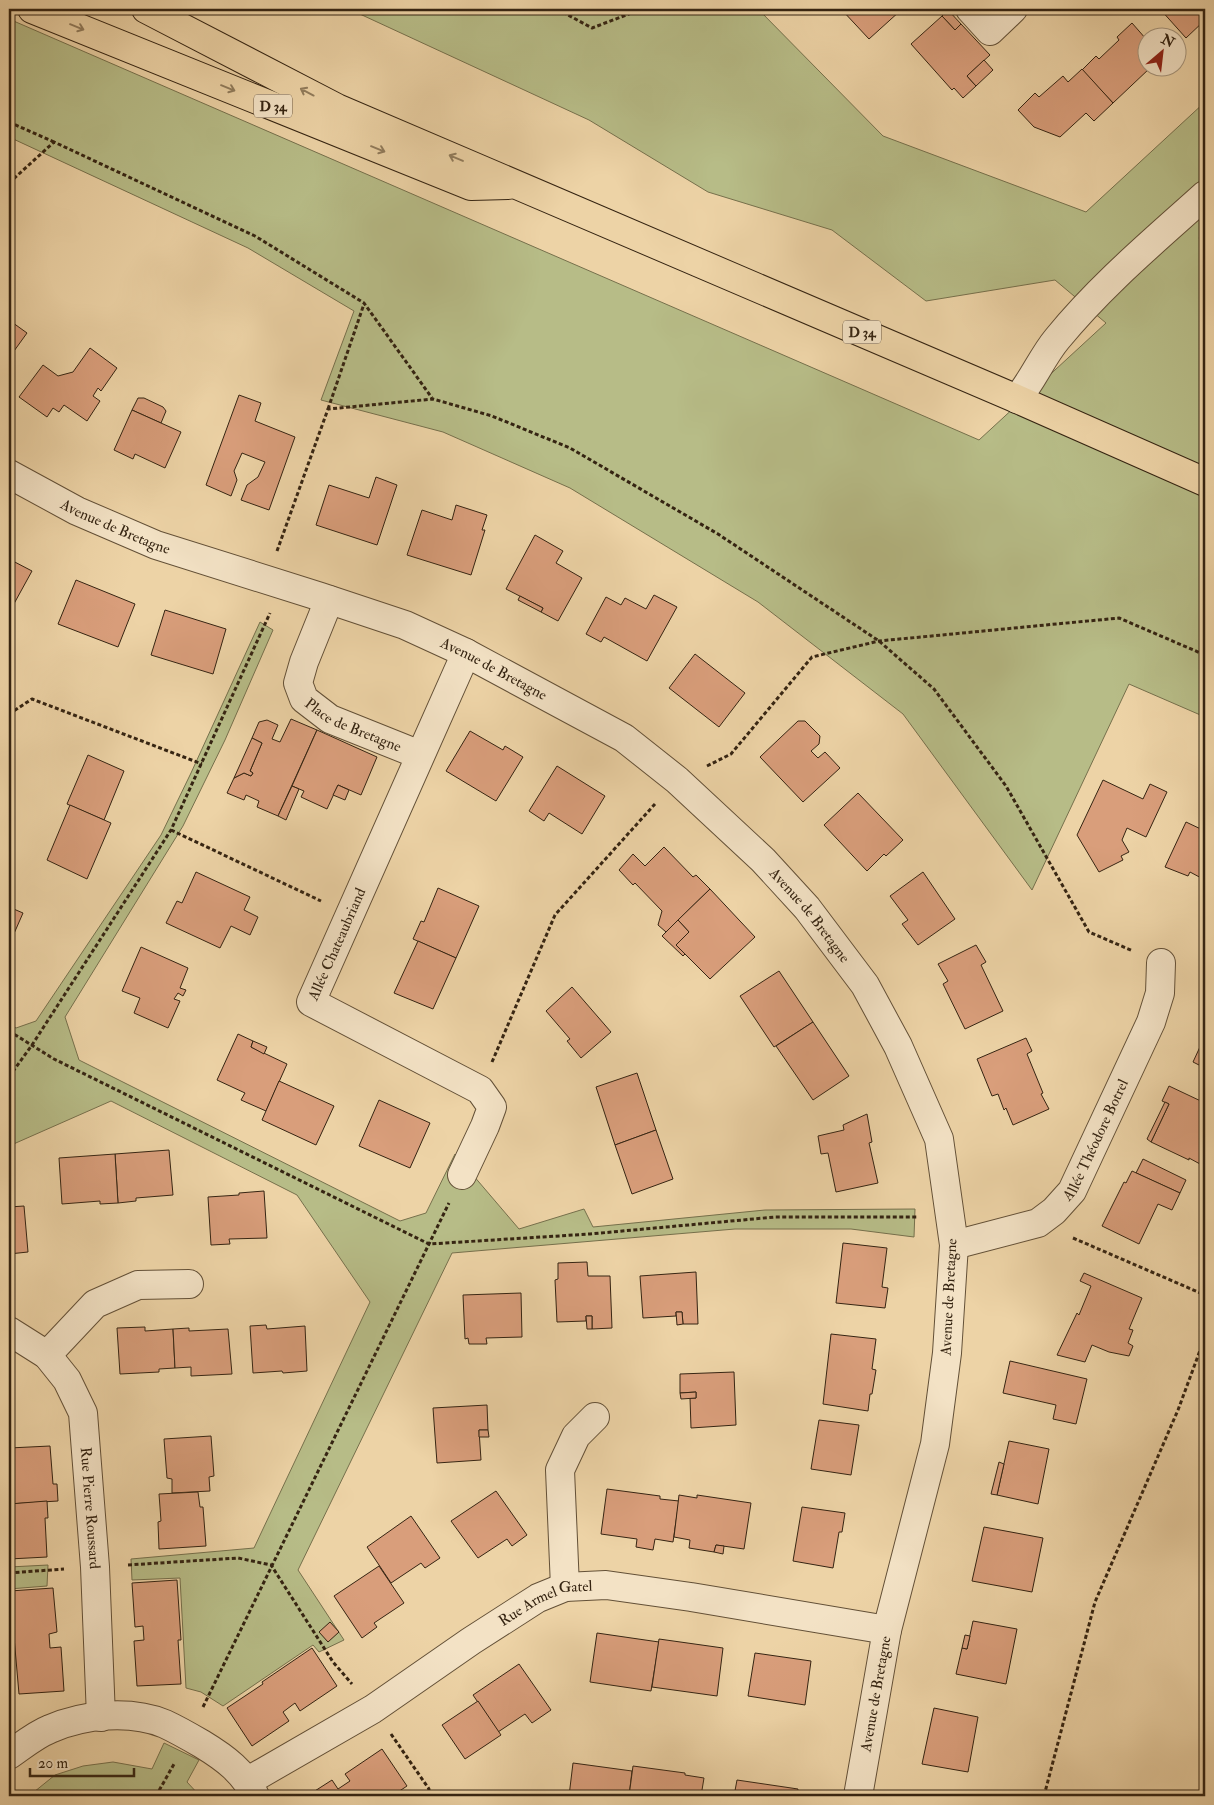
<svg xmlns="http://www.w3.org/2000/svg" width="1214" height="1805" font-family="'IM FELL Double Pica',serif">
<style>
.green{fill:#b7bc87;stroke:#76704c}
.building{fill:#d99e7b;stroke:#352412}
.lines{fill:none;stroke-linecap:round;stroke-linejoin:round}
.minor-casing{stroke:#635037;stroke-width:30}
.tertiary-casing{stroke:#635037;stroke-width:30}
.primary-casing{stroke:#352412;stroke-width:30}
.path{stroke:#352412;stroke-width:3;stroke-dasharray:4 2.5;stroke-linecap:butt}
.minor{stroke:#f3e2c5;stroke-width:28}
.tertiary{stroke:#f3e2c5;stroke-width:28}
.primary{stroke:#edd3a6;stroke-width:28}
.oneway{stroke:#917c5c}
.labels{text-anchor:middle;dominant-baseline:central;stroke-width:4;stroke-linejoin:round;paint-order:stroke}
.shield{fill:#f3e2c5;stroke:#6e5d48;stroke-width:1}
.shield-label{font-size:14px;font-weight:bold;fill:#352412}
.street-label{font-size:15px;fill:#352412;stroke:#f3e2c5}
</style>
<rect width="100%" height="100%" fill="#edd3a6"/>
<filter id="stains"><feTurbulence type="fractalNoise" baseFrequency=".004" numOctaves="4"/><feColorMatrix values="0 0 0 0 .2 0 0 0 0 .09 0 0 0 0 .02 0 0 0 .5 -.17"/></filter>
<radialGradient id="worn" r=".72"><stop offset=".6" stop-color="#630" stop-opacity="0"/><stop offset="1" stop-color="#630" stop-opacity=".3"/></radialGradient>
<!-- green -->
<g class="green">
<polygon points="349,9 684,9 690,11 693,9 758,9 883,136 1086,212 1205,102 1205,231 1199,238 1205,245 1205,717 1129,684 1032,890 903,714 758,602 570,488 443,432 321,400 354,311 248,248 9,137 9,19 979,440 1106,323 1055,280 926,301 832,230 708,192 589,120"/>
<polygon points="260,622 273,630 225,740 183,826 65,1017 79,1060 400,1221 426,1213 455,1154 519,1229 584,1209 593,1227 765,1210 915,1209 914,1237 851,1229 735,1229 452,1253 298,1570 344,1640 319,1652 313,1645 223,1706 201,1692 186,1688 180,1578 132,1580 131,1559 254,1548 370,1302 297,1195 111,1101 9,1146 9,1024 16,1028 36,1021 161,835 191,773"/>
<polygon points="48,1565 47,1586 9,1589 9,1567"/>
<polygon points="164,1743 199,1760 187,1782 200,1796 29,1796 55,1775 83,1766 113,1762 152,1769"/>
</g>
<!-- building -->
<g class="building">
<polygon points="841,9 897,9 900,11 869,39"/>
<polygon points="1160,9 1205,9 1205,20 1186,38"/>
<polygon points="948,10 961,24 955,30 942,16"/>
<polygon points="942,16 955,30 961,24 990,55 967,76 976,86 963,98 954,88 952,90 911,44"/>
<polygon points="1132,23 1146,39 1146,68 1150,68 1113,103 1082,70 1096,56 1099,59 1119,40 1117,37"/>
<polygon points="984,60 993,70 976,86 967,76"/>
<polygon points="1082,69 1113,103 1094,121 1086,113 1060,137 1034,127 1018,110 1035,93 1039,97 1063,76 1068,82"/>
<polygon points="9,320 27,333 9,358"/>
<polygon points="90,348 117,368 101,391 98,388 93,396 100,401 87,421 64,405 59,412 53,408 47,417 19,397 43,365 58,376 73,372"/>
<polygon points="239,395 261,403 255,421 295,437 269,510 241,500 247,485 258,477 265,462 242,453 234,471 237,480 231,496 206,485"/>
<polygon points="138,398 144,398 163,407 166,411 161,423 132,410"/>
<polygon points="132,410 181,432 165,468 135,454 133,459 114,450"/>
<polygon points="376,477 397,485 377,545 316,525 329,485 369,498"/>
<polygon points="456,505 487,515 482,530 485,530 471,575 407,555 422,510 452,520"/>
<polygon points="535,535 563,551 556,563 582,578 558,621 541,612 543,608 506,589"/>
<polygon points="9,559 32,571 10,611 9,610"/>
<polygon points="76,580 135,604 118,647 58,624"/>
<polygon points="654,595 677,607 647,661 604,637 601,642 586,634 606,597 621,605 625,598 646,609"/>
<polygon points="520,596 543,608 541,612 518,600"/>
<polygon points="165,610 226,629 213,674 151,655"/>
<polygon points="695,654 745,693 719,727 669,688"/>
<polygon points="291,719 317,730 278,816 257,807 259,801 246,795 244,800 227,793 234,778 244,773 251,776 253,773 250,771 262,743 252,738 259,722 267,720 278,725 272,739 280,742"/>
<polygon points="798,721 805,721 820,736 819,744 811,751 818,758 825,752 840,768 803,802 760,757"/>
<polygon points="317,730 377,757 361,795 338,785 327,809 301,797 304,791 292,786"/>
<polygon points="470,731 503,750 505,746 523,757 496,801 446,771"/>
<polygon points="252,738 262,743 250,771 253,773 251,776 244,773 234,778"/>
<polygon points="88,755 124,771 104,820 67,804"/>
<polygon points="557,766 605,796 582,834 549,813 544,821 529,811"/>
<polygon points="1103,780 1143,799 1150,784 1167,792 1146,837 1127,828 1122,840 1129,852 1121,856 1123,860 1099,872 1077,835"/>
<polygon points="338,785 349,790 345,800 333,795"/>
<polygon points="292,786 299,789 286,820 278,816"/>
<polygon points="858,793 903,840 886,856 884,854 867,871 824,825"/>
<polygon points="70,805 111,823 87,879 47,860"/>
<polygon points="1186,822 1205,831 1205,880 1190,872 1188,876 1165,867"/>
<polygon points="664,847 693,877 696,875 710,889 666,932 658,925 662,911 635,883 633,885 619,870 633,854 645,866"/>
<polygon points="196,872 250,897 244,910 258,917 250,935 231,926 220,948 166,923 177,901 182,903"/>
<polygon points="923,872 955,919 918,945 902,924 908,920 890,896"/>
<polygon points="438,888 479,906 456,958 413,939 421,921 424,922"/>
<polygon points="710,889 755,937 710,979 676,945 689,932 678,920"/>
<polygon points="9,907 23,913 9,945"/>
<polygon points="678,920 689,932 676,945 685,954 683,956 662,936"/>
<polygon points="418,941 456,958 433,1009 394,993"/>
<polygon points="976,945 986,962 981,965 1003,1011 965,1029 943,984 948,981 938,964"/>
<polygon points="141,947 188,968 180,988 186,990 183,996 178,993 174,999 180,1001 168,1028 134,1013 140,998 122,991"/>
<polygon points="779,971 813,1022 774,1047 740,996"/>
<polygon points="572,987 611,1032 581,1058 567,1041 570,1039 546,1011"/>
<polygon points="813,1022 849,1076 813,1100 776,1046"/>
<polygon points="238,1034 253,1041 251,1047 287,1064 266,1111 241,1100 245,1093 217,1080"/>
<polygon points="1205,1036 1205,1068 1193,1062"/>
<polygon points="1026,1038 1032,1051 1027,1054 1043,1093 1041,1094 1049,1109 1013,1125 1006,1108 1004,1110 998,1094 992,1096 977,1059"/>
<polygon points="253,1041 267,1047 264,1054 251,1047"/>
<polygon points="637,1073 656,1130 615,1145 596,1087"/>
<polygon points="279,1081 334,1106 316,1145 262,1120"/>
<polygon points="1169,1086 1205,1103 1205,1162 1200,1164 1189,1158 1189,1160 1151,1142 1169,1104 1162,1101"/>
<polygon points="379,1100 430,1123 410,1168 359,1146"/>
<polygon points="1165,1102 1169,1104 1151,1142 1147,1139"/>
<polygon points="867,1114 872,1142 869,1143 878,1183 836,1192 828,1153 821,1154 818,1136 844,1130 843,1125"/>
<polygon points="656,1130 673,1179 632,1194 615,1145"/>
<polygon points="169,1150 173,1195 136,1198 136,1201 118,1203 115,1154"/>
<polygon points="115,1154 118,1203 100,1204 100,1201 62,1204 59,1158"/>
<polygon points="1143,1159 1186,1180 1180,1193 1136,1173"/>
<polygon points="1132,1171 1180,1193 1172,1210 1158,1204 1139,1244 1102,1226 1124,1182 1126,1183"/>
<polygon points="264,1191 267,1238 229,1239 230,1244 211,1245 208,1197 239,1195 239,1193"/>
<polygon points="24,1206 28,1252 9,1254 9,1207"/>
<polygon points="843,1243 887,1248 882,1287 888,1288 885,1308 836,1303"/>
<polygon points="587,1262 588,1276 610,1276 612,1328 592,1329 592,1316 586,1316 586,1321 557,1322 555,1280 558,1279 558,1263"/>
<polygon points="696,1272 698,1324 683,1324 682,1312 676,1312 676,1316 643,1318 640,1276"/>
<polygon points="1084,1273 1142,1298 1129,1329 1133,1330 1128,1343 1133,1346 1129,1356 1109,1352 1092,1345 1085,1362 1057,1355 1077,1313 1079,1315 1091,1286 1080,1281"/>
<polygon points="521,1293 522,1337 486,1338 487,1344 469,1344 468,1338 465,1339 463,1295"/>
<polygon points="676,1312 682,1312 683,1324 677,1325"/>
<polygon points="586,1316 592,1316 592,1329 587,1329"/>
<polygon points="266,1325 267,1329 305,1326 307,1371 283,1373 282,1371 253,1373 250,1326"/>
<polygon points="145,1327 145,1331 173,1329 175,1368 159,1369 159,1372 120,1374 117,1328"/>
<polygon points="189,1328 189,1331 228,1329 232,1374 191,1376 191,1367 175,1368 173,1329"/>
<polygon points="831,1334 876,1339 872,1369 876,1370 872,1394 870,1394 868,1411 823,1404"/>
<polygon points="1010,1361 1087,1379 1076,1424 1053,1419 1056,1405 1003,1393"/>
<polygon points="734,1372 736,1425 691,1428 690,1398 696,1398 696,1392 680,1393 680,1374"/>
<polygon points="696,1392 696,1398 681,1399 680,1393"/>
<polygon points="487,1405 488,1430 479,1430 481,1460 437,1463 433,1408"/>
<polygon points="819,1420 859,1425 851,1475 811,1469"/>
<polygon points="479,1430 488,1430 489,1437 479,1437"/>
<polygon points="211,1436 214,1476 209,1477 210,1491 172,1493 172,1479 167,1478 164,1439"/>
<polygon points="1009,1441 1049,1449 1038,1504 997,1495"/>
<polygon points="50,1446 53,1484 57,1484 58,1501 9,1504 9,1448"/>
<polygon points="999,1462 1004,1464 997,1495 991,1494"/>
<polygon points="607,1489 660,1496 660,1499 679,1501 673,1542 655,1539 653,1550 636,1547 637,1539 601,1534"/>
<polygon points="496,1491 527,1535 512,1546 507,1539 478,1558 451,1521"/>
<polygon points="198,1492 200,1507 203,1507 206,1546 159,1549 158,1522 161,1521 159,1494"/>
<polygon points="679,1495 697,1498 697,1495 751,1503 744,1549 716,1545 714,1552 689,1548 690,1540 674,1537"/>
<polygon points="47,1501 48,1518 45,1518 47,1557 9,1559 9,1504"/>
<polygon points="802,1507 845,1513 842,1532 839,1532 833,1568 793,1561"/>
<polygon points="411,1516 440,1558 425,1568 421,1563 391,1583 367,1547"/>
<polygon points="984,1527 1043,1538 1032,1592 972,1581"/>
<polygon points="716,1545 724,1546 723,1554 714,1552"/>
<polygon points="379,1566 404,1603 374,1623 377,1627 362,1638 334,1596"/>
<polygon points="177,1580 181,1640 178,1640 181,1684 137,1686 134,1641 144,1640 143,1626 135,1627 132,1583"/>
<polygon points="53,1588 57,1632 49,1634 50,1648 61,1647 64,1691 19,1694 10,1591"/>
<polygon points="973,1621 1017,1629 1006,1684 956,1674 962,1648 967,1649"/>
<polygon points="330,1622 339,1632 328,1642 319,1632"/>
<polygon points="597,1633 659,1642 651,1691 590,1682"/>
<polygon points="965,1635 970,1636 967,1649 962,1648"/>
<polygon points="659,1639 723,1648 717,1696 652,1687"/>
<polygon points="312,1648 337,1686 300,1711 295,1703 283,1712 289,1721 252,1746 227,1708 263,1684 262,1682"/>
<polygon points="755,1653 811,1661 805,1705 748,1696"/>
<polygon points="519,1664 551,1710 532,1723 525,1714 498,1732 473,1695"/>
<polygon points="478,1701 501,1735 465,1759 442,1725"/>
<polygon points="934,1708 978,1717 968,1772 922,1764"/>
<polygon points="382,1749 407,1786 392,1796 307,1796 332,1780 338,1789 350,1781 345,1774"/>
<polygon points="573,1763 632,1771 629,1796 569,1796"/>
<polygon points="633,1766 685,1773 685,1775 704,1778 701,1796 629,1796"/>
<polygon points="737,1780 798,1789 797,1796 734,1796"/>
</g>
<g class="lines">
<defs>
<g id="minor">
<polyline points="970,9 990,31 1013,9"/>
<path d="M1017,399C1033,380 1042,357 1057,339C1101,285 1154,241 1205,195"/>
<path id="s1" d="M329,600L304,662L298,683L304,699L330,719L420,755"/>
<path id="s2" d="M462,1175L485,1126L492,1107L480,1090L311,1002L466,653"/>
<path id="s3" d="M954,1245L1038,1223L1054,1211L1072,1191L1151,1022L1160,993L1161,963"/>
<path id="s4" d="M9,1331L47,1355L67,1380L83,1413L95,1567L101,1717"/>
<polyline points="47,1355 95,1304 138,1285 189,1284"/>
<polyline points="565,1587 560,1470 576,1436 595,1417"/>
<path d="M9,1755C22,1746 35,1735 50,1729C84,1714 131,1710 165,1724C178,1730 190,1737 202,1744C225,1758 244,1772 255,1796"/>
<path id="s5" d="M248,1781L373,1709L471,1641L538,1598L565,1587L606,1585L691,1597L887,1630"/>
</g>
<g id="tertiary">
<path id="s6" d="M9,474L77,511L156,545L321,597L405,625L466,653L624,738L677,780L763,860L807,908L865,985L898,1046L939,1139L954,1245L947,1353L935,1444L887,1630L858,1796"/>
</g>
<g id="primary">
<polyline points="32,9 471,186 508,185"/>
<polyline points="146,9 337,108 1017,399 1205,482"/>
</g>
</defs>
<!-- minor casing -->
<use href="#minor" class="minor-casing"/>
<!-- tertiary casing -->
<use href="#tertiary" class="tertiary-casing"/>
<!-- primary casing -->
<use href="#primary" class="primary-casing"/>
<!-- path -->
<g class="path">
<polyline points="557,9 592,28 642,9"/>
<polyline points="9,122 54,142"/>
<polyline points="9,183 54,142 255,236 364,303 432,398"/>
<polyline points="328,409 364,304"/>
<polyline points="277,551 328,409 433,399 492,416 570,448 718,534 879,641 934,689 1006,786 1089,932 1133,951"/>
<polyline points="9,714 32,699 202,764"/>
<polyline points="707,766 731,754 812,657 879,641 1119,618 1205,655"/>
<polyline points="171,830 321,901"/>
<polyline points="9,1031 54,1059 429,1244 590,1234 775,1217 918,1217"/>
<polyline points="492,1062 555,915 655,804"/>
<polyline points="9,1077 32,1045 171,830 270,613"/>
<polyline points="1073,1238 1205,1295"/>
<polyline points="128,1565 238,1558 271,1565 333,1662 352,1684"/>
<polyline points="9,1573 64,1569"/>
<polyline points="203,1707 449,1203"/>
<polyline points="391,1734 429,1789 427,1796"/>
<polyline points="156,1796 174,1764"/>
<polyline points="1044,1796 1095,1602 1178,1410 1205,1337"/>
</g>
<!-- minor -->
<use href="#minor" class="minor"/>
<!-- tertiary -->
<use href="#tertiary" class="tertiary"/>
<!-- primary -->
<use href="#primary" class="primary"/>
</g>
<!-- one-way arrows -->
<defs><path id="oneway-shaft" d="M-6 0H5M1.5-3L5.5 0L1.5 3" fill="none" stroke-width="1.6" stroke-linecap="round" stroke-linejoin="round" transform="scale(1.25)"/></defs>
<g class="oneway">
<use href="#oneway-shaft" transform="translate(77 27) rotate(22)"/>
<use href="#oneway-shaft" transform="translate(228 88) rotate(22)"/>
<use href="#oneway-shaft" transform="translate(307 92) rotate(-152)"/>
<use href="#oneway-shaft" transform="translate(378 149) rotate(22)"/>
<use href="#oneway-shaft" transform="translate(456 158) rotate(-157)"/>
</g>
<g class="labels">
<!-- shield labels -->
<g class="shield">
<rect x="254" y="94.5" width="38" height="23" rx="4"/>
<rect x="843" y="320.5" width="38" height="23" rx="4"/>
</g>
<g class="shield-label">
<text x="273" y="106">D 34</text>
<text x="862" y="332">D 34</text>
</g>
<!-- street labels -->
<g class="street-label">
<text stroke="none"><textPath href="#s6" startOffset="119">Avenue de Bretagne</textPath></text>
<text stroke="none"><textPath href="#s6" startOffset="524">Avenue de Bretagne</textPath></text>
<text stroke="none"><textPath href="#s1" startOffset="162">Place de Bretagne</textPath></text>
<text stroke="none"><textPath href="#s6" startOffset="929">Avenue de Bretagne</textPath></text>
<text stroke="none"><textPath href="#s2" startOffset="349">Allée Chateaubriand</textPath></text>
<text stroke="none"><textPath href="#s3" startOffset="190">Allée Théodore Botrel</textPath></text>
<text transform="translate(949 1297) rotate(-87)">Avenue de Bretagne</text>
<text stroke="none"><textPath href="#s4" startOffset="209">Rue Pierre Roussard</textPath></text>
<text stroke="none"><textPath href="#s5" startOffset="349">Rue Armel Gatel</textPath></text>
<text transform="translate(876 1694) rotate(-80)">Avenue de Bretagne</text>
</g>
</g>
<!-- margin -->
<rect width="1214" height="1805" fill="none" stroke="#edd3a6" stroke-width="30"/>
<rect x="10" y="10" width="1194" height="1785" fill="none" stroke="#352412" stroke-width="2.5"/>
<rect x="15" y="15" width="1184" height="1775" fill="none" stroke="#352412"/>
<!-- north arrow -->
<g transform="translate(1162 52) rotate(28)"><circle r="24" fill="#f3e2c5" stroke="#a7967d"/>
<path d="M0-4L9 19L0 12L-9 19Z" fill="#8f2418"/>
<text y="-8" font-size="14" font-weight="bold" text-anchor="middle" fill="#352412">N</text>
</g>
<!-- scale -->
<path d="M30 1768v8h104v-8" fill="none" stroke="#352412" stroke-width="2.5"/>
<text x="38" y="1768" font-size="15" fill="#352412" stroke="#f3e2c5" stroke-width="4" paint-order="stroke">20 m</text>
<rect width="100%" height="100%" filter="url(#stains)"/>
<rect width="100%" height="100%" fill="url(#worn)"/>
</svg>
